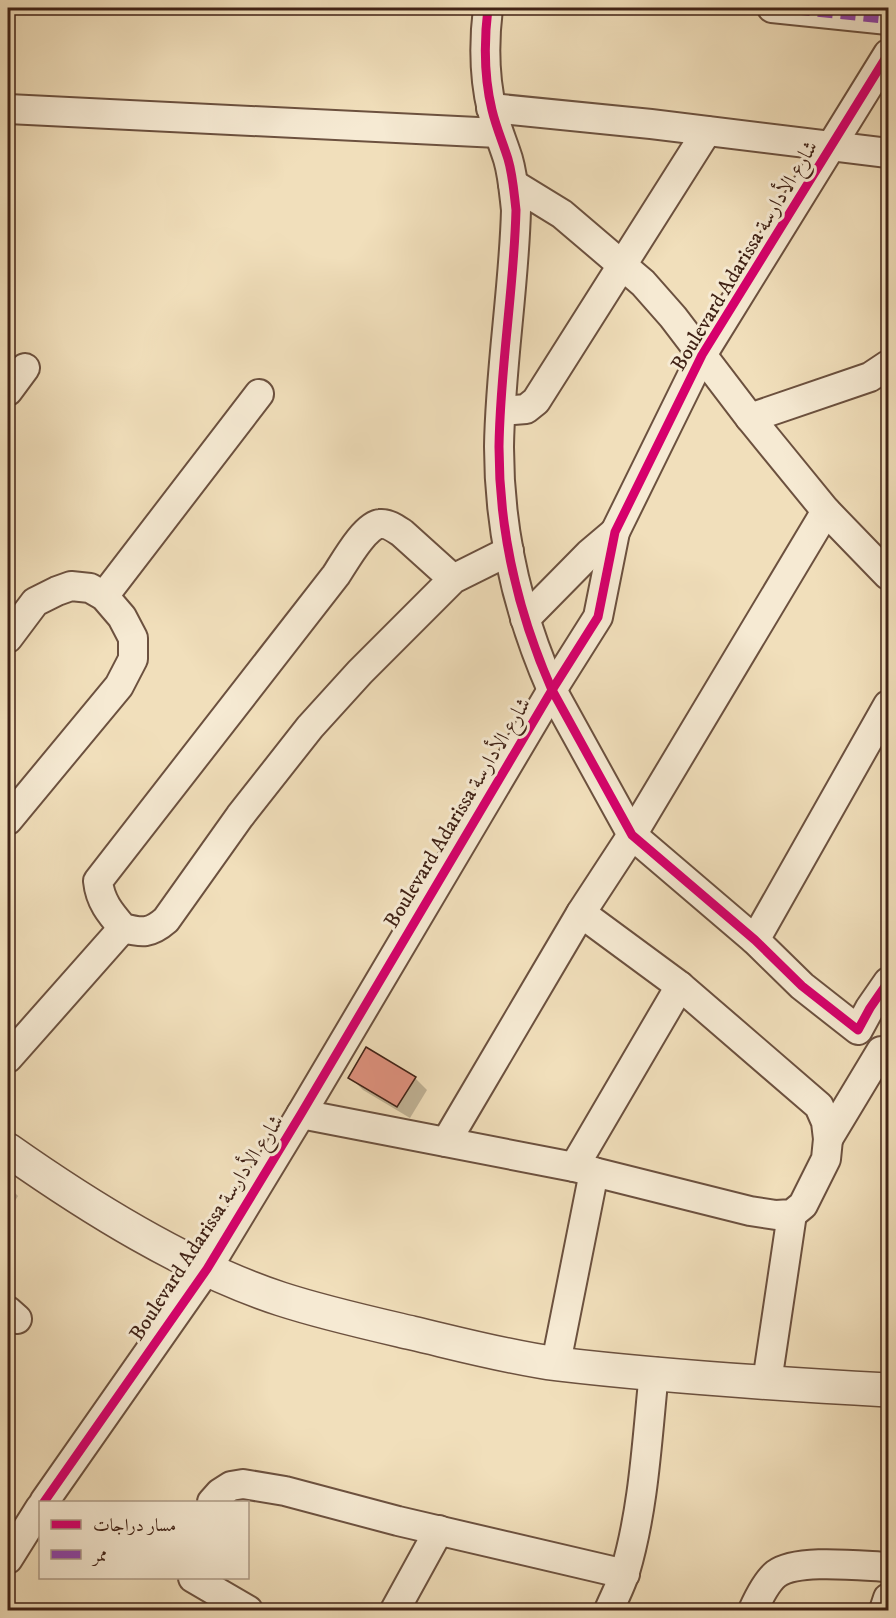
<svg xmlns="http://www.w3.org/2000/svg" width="896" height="1618" font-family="'IM FELL DW Pica',Amiri,serif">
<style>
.shadow{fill:#0003}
.building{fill:#e0927f;stroke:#402216;stroke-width:1.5}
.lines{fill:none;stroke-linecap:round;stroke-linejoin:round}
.minor-casing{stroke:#6c513f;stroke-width:32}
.tertiary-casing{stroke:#6c513f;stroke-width:36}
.minor{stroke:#f6ead3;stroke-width:28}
.tertiary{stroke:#f6ead3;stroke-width:33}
.quiet{stroke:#8e44ad;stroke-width:8;stroke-dasharray:15 8;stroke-linecap:butt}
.cycleway-casing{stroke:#f6ead3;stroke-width:13}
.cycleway{stroke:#d6006c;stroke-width:9}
.labels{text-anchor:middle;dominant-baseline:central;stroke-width:6;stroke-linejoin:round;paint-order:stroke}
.street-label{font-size:21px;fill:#402216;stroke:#f6ead3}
</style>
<rect width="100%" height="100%" fill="#f1dfbb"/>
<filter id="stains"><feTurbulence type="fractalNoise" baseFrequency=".00333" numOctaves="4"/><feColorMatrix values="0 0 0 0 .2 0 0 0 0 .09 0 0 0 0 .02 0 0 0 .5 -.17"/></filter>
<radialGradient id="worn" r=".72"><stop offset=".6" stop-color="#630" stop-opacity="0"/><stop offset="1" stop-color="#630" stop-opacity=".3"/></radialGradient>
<!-- shadow -->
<g class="shadow">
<polygon points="350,1077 415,1078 427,1090 410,1118 363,1090"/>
<polygon points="8,1186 18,1196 8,1212"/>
</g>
<!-- building -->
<polygon class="building" points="366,1047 416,1077 397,1107 348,1078"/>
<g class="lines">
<defs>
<g id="minor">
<path d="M488,8C484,41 484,77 492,110C496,127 503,143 508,159C513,176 514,193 516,210C514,289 500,368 499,447C499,531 518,613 552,690L632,835L755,940L802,986L858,1030L870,1008L888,982"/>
<polyline points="772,8 888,20"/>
<polyline points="491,108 651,124 888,153"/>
<polyline points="8,109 498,133"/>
<polyline points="513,184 562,214 643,283 673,317 750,418 826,511 888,575"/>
<polyline points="8,391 25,368"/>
<polyline points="501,411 526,409 536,401 707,131"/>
<polyline points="750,418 870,377 888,365"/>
<path d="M453,579L402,533C396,529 388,523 380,524C365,525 344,563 336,575L98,881C100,901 110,913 123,928C142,933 150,934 166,920L240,816L310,727L360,672L453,579L509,551"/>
<polyline points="104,596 259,394"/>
<polyline points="525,619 589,554 615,532"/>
<polyline points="8,638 35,602 57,591 71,586 90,588 104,596 122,617 133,638 133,659 119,686 8,820"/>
<polyline points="755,940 888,705"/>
<polyline points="8,1058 123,928"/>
<polyline points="301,1114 574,1167 750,1211 776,1215 792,1214 803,1205 826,1159 828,1139 826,1122 819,1106 680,986 581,913"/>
<polyline points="828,1139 881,1051"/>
<polyline points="446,1142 581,913 632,835 826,511"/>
<polyline points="574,1167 680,986"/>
<polyline points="8,1311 17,1319"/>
<polyline points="556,1363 594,1172"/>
<polyline points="767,1382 792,1214"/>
<polyline points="44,1502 207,1269 301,1114 552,690 598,617 615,532 702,355 888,54"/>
<polyline points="212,1502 220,1493 231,1486 243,1484 285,1491 398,1521 625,1574"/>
<polyline points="8,1559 40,1508"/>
<polyline points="193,1578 248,1610"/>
<polyline points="395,1610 439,1530"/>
<path d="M609,1610C614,1598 621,1585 625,1572C644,1508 647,1439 654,1372"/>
<path d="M753,1610C758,1599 766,1582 776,1574C797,1558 862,1566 888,1567"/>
<polyline points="884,1610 888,1598"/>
</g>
<path id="tertiary" d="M8,1150C89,1207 186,1268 281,1299C324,1313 369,1323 412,1333C459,1344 511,1358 558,1364C668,1377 779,1384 888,1390"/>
</defs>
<!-- minor casing -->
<use href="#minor" class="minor-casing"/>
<!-- tertiary casing -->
<use href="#tertiary" class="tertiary-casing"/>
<!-- minor -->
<use href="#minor" class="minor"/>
<!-- tertiary -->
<use href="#tertiary" class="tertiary"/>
<!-- quiet -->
<polyline class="quiet" points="772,8 888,20"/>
<defs>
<g id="cycleway">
<path d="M488,8C484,41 484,77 492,110C496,127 503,143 508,159C513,176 514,193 516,210C514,289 500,368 499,447C499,531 518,613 552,690L632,835L755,940L802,986L858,1030L870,1008L888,982"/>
<polyline points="44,1502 207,1269 301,1114 552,690 598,617 615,532 702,355 888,54"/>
</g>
</defs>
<!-- cycleway casing -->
<use href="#cycleway" class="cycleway-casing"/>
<!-- cycleway -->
<use href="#cycleway" class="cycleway"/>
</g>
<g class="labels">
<!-- street labels -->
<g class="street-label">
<text transform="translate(745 256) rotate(-59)">Boulevard Adarissa شارع الأدارسة</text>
<text transform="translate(458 813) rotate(-59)">Boulevard Adarissa شارع الأدارسة</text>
<text transform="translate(207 1228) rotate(-57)">Boulevard Adarissa شارع الأدارسة</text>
</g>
</g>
<!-- margin -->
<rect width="896" height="1618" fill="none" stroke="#f1dfbb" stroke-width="30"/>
<rect x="9" y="9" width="878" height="1600" fill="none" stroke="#402216" stroke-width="3"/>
<rect x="15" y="15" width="866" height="1588" fill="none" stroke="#402216" stroke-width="1.5"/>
<!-- legend -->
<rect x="39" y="1501" width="210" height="78" fill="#f6ead3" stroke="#ad9a87" stroke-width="1.5"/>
<rect x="51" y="1520" width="30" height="9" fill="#d6006c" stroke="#ad9a87" stroke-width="1.5"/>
<text x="93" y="1531" font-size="18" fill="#402216">مسار دراجات</text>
<rect x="51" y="1550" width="30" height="9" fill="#8e44ad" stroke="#ad9a87" stroke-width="1.5"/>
<text x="93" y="1561" font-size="18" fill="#402216">ممر</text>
<rect width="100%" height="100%" filter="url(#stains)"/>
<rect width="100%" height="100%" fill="url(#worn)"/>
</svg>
